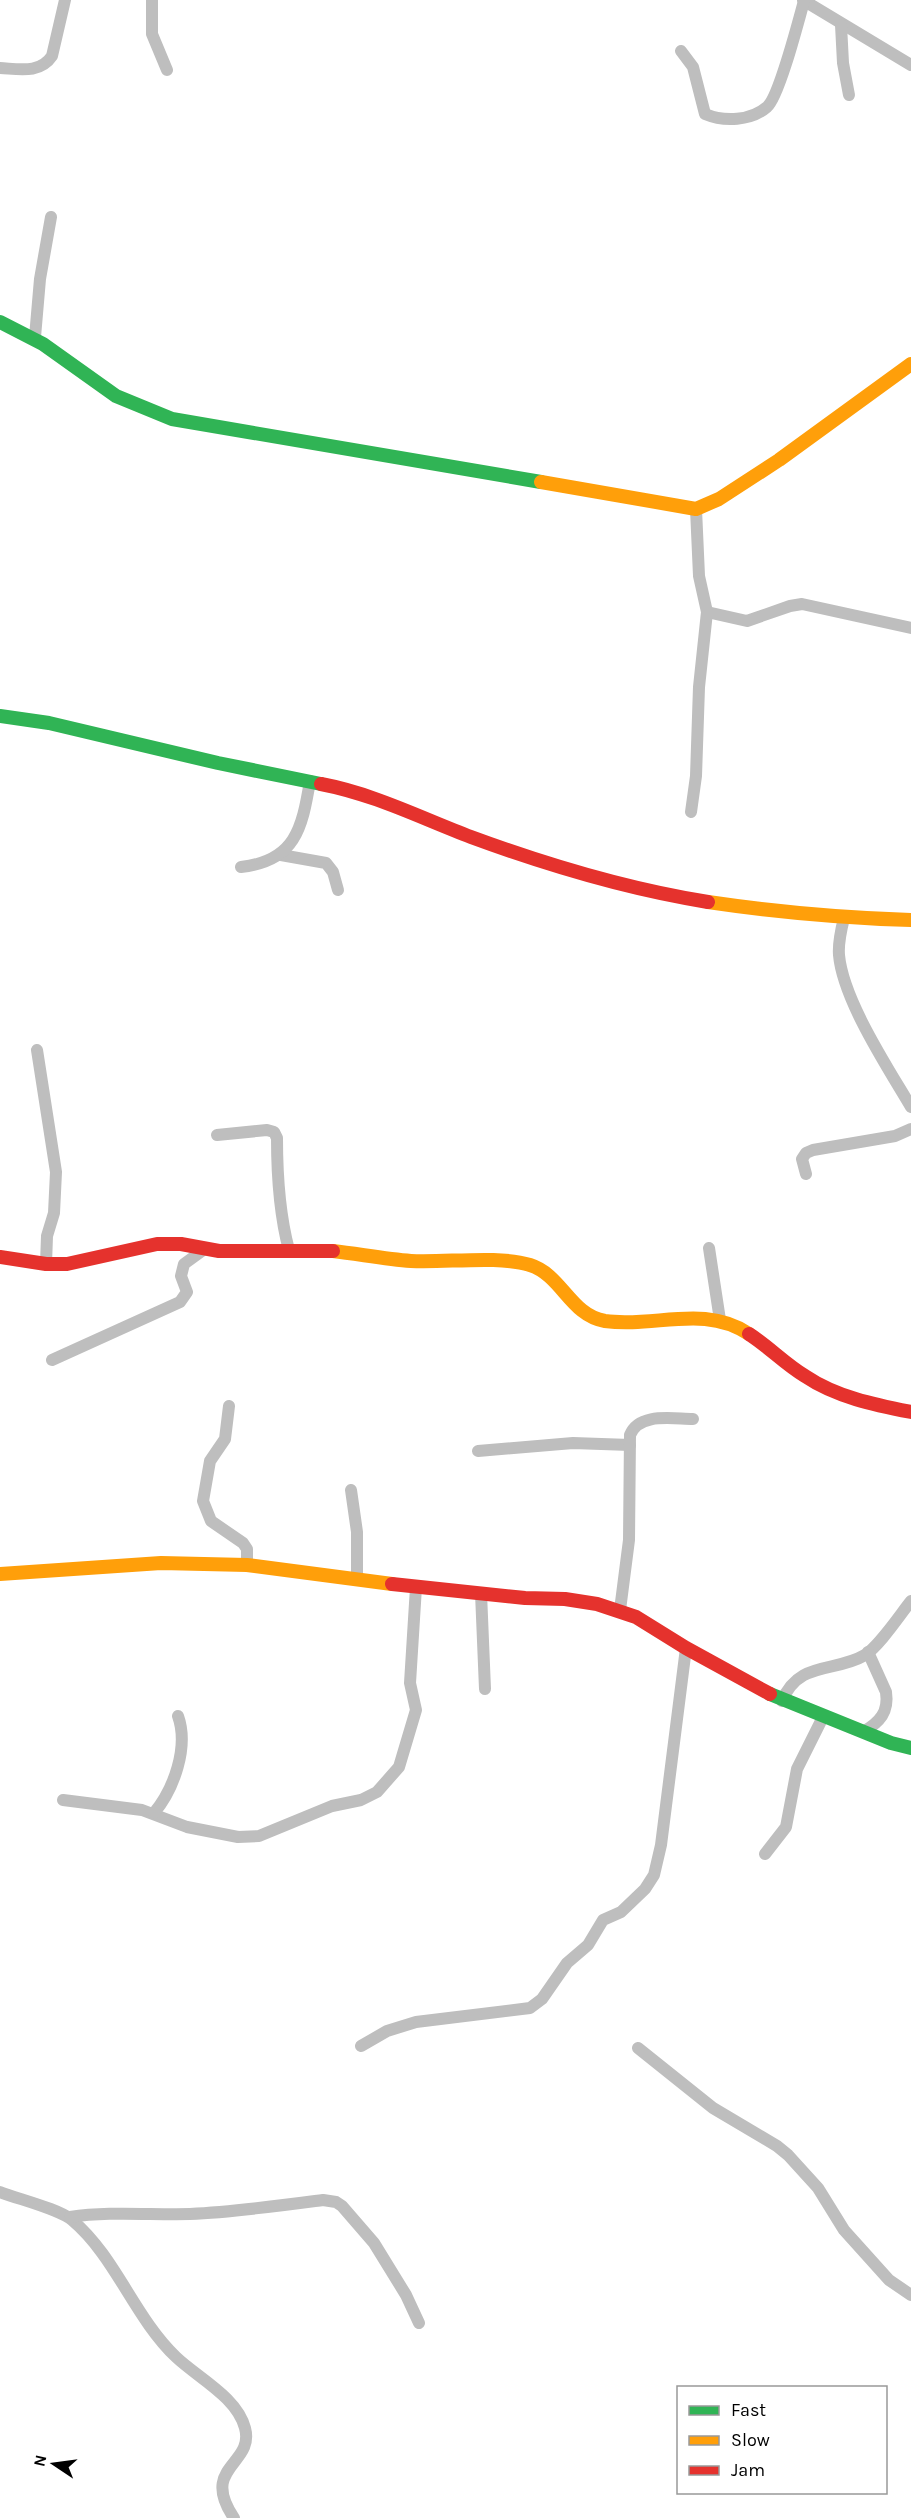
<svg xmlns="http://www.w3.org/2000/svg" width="911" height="2518" font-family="Karla,sans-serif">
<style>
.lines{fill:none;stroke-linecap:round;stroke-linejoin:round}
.street{stroke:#bebebe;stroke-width:12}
.fast{stroke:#30b455;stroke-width:14}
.slow{stroke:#ff9f0a;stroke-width:14}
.jam{stroke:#e5322d;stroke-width:14}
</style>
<rect width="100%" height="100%" fill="#fff"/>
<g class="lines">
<!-- street -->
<g class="street">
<polyline points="152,0 152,34 167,70"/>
<polyline points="803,0 911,65"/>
<polyline points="841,25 843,63 849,95"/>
<path d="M681,51L693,67L705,114C724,122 751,121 767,107C779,97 799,19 804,1"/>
<path d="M0,68C19,69 40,74 52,56L65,0"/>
<polyline points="35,337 40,279 51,217"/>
<polyline points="707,612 747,621 790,606 802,604 911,628"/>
<polyline points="691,812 696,776 699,687 707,612 699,576 696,509"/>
<polyline points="281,855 326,863 333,872 338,890"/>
<path d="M241,867C295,861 302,829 310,781"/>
<path d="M844,918C841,930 838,943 839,955C843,1000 888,1068 911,1107"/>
<polyline points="37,1050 56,1172 54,1213 47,1236 46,1264"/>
<path d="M217,1135L267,1130L274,1132L277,1138C277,1176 279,1213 289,1250"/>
<polyline points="806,1174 802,1159 806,1153 813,1150 895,1136 911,1129"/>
<polyline points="709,1248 720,1320"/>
<polyline points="52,1360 180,1302 187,1292 181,1276 184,1264 206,1248"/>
<polyline points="229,1406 225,1439 210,1461 203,1501 211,1521 243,1543 247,1549 247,1565"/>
<polyline points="478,1451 573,1443 630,1445"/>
<polyline points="351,1490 357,1532 357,1579"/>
<polyline points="481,1593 485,1689"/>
<path d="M620,1610L629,1540L630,1435C639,1412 673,1419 693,1419"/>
<path d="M782,1701C799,1660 835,1673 865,1655C880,1645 899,1616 911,1601"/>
<path d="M863,1732C880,1722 889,1712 886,1692L868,1652"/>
<polyline points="63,1800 142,1810 187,1827 238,1837 259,1836 332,1806 361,1800 377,1792 399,1767 416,1710 410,1683 416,1587"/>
<path d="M154,1813C174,1789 189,1747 178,1716"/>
<polyline points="765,1854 786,1827 797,1769 823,1717"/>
<polyline points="361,2046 387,2031 416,2022 530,2008 542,1999 567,1963 588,1945 603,1920 621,1912 645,1889 654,1875 661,1845 686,1648"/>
<polyline points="638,2048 713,2108 777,2146 788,2155 818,2188 844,2230 889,2280 911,2295"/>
<path d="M0,2192C18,2199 59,2209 72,2220C116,2257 134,2317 176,2357C198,2378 237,2397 245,2428C255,2465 199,2466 234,2518"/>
<path d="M70,2217C109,2211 150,2215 190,2214C235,2212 278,2206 323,2200L336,2202L342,2206L374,2243L406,2295L419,2323"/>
</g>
<!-- fast -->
<g class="fast">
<polyline points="0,322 43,344 116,396 172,419 541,482"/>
<polyline points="0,716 49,723 218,763 321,784"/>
<polyline points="770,1694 891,1743 911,1748"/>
</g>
<!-- slow -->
<g class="slow">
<polyline points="541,482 696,509 719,499 779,460 911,364"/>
<path d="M708,902C776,912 842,918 911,920"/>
<path d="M333,1251C359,1254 385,1259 411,1261C446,1263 497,1255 530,1265C562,1275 570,1315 605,1321C655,1328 704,1304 749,1334"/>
<polyline points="0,1574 161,1563 247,1565 392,1584"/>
</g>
<!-- jam -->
<g class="jam">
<path d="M321,784C374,794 421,818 471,837C547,865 627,889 708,902"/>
<polyline points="0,1257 46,1264 67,1264 157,1244 181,1244 219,1251 333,1251"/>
<path d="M749,1334C768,1346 785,1364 805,1376C836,1397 875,1405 911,1412"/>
<polyline points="392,1584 525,1598 565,1599 597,1604 636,1617 686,1648 770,1694"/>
</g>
</g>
<!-- legend -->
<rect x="677" y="2386" width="210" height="108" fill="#ffffff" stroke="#999999" stroke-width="1.5"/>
<rect x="689" y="2406" width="30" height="9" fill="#30b455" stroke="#999999" stroke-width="1.5"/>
<text x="731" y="2416" font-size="18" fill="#000000">Fast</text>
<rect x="689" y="2436" width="30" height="9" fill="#ff9f0a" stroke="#999999" stroke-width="1.5"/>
<text x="731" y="2446" font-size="18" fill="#000000">Slow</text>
<rect x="689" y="2466" width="30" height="9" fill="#e5322d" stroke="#999999" stroke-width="1.5"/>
<text x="731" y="2476" font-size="18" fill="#000000">Jam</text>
<!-- north arrow -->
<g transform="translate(54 2464) rotate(283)" stroke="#ffffff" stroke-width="4.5" paint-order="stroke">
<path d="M0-4.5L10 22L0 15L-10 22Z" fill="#000000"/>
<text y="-9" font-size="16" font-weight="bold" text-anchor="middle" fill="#000000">N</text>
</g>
</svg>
